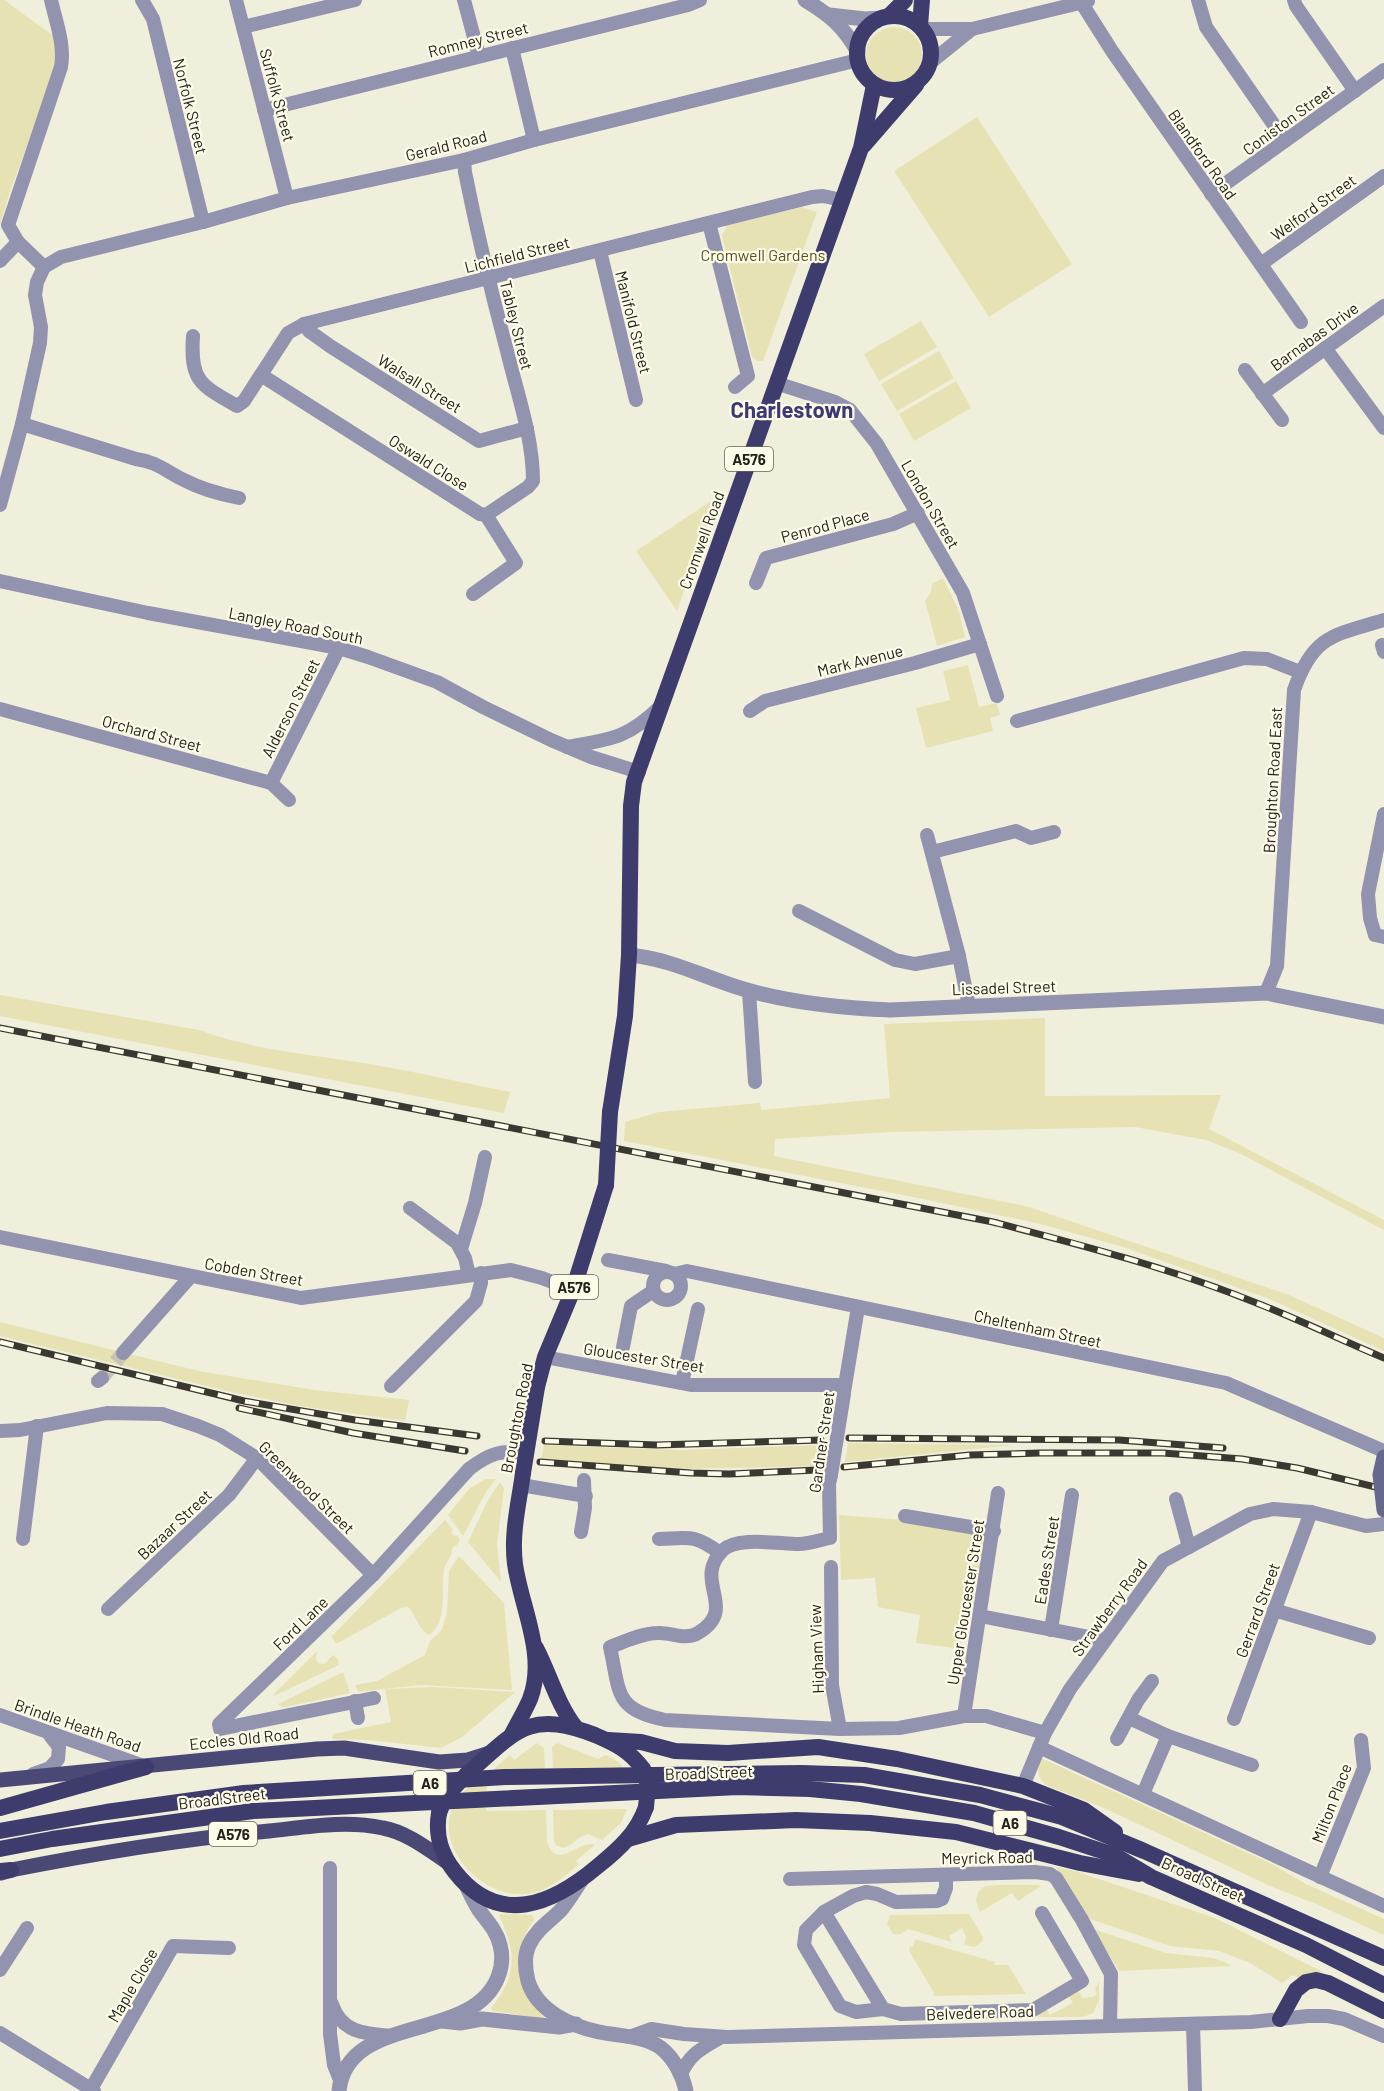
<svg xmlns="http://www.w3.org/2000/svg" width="1384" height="2091" font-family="Barlow,sans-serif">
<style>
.green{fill:#e7e2b4}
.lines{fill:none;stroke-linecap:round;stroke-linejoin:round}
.minor-tunnel{stroke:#c7c6b6;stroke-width:14;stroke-dasharray:14 7;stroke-linecap:butt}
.minor{stroke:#9293ae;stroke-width:14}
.tertiary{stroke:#9293ae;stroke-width:15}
.primary{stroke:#4a4976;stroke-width:15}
.trunk{stroke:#3e3c6c;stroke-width:16}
.rail-casing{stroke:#3a3931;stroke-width:7}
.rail{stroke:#fefce9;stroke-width:4.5;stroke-dasharray:14;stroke-linecap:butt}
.minor-bridge{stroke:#9293ae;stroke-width:14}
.secondary-bridge{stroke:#67688d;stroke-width:15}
.trunk-bridge{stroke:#3e3c6c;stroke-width:16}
.labels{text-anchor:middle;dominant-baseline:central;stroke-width:4.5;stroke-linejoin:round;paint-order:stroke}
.shield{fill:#fefce9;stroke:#65635a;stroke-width:1.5}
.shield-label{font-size:15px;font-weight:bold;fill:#23221c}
.street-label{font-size:16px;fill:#23221c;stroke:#fefce9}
.park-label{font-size:16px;fill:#56501e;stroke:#fefce9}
.district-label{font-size:22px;font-weight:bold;fill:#3d3975;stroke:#fefce9}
</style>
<rect width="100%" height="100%" fill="#f0efdc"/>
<!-- green -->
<g class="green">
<polygon points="0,0 4,0 55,37 55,71 9,194 0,225"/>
<circle cx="894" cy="55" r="28"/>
<polygon points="977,117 1072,264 989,317 894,171"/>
<polygon points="802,207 817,212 763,361 757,361 752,357 722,236 727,225"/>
<polygon points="921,321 937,347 879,381 864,354"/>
<polygon points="939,351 954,378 897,411 881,384"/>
<polygon points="956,381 971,408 914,441 899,414"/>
<polygon points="711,501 714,502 714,506 677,611 636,551"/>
<polygon points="943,578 959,611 965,637 937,646 925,601 931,592 932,584"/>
<polygon points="968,665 979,707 997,703 1000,715 990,718 993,731 926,748 916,708 950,700 943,671"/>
<path d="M0,995L199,1030C253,1050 313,1055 370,1064C417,1072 464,1083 510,1092L504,1113L0,1016Z"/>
<polygon points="1045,1018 1045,1096 1221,1095 1209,1129 1384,1220 1384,1230 1239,1153 1206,1140 1135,1127 891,1132 775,1139 774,1156 1026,1206 1289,1295 1384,1338 1384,1351 1267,1298 1120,1246 1036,1223 923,1199 624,1141 625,1122 659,1112 760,1103 761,1110 890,1098 884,1024"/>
<polygon points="0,1322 199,1371 314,1390 409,1400 405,1421 300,1406 231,1392 0,1336"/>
<polygon points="848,1443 1014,1445 845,1462"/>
<polygon points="544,1445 681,1450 820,1445 817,1466 677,1469 541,1459"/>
<polygon points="486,1479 496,1479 486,1492 463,1536 448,1515 470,1488"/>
<polygon points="500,1482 504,1488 497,1544 501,1582 468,1542 487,1502"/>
<polygon points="839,1515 905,1520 985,1535 976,1604 964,1621 960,1649 916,1643 920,1615 878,1607 875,1578 841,1580"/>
<path d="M445,1520L453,1530L451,1532L454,1536L457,1535L460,1540L458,1544L452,1548C453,1557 445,1562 444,1570C440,1593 449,1617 430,1635C418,1630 417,1616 408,1607L401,1608L338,1643H335L332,1636Z"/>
<polygon points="459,1556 504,1603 512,1690 420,1685 358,1692 355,1685 377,1681 425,1655 430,1641 442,1630 447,1612 449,1571"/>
<polygon points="317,1651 316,1659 318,1663 324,1664 333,1655 338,1659 339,1665 274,1696 273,1695"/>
<polygon points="343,1672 350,1693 286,1707 282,1707 278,1704"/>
<polygon points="433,1687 515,1692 462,1737 441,1748 368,1740 332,1739 333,1734 391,1722 385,1689"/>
<polygon points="537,1743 544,1748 545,1771 494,1773 495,1768 510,1755 514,1760"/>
<path d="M557,1743L598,1759L605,1755C613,1758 621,1762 625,1770L553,1771L552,1747Z"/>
<path d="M1041,1758L1272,1864L1306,1884L1384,1919V1935L1314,1903L1277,1889L1104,1808L1046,1785C1036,1777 1038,1768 1041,1758Z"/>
<path d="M487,1774L486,1811L546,1810L547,1842C558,1873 579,1838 595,1845L576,1861L579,1864C565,1876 551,1889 533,1893C486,1904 428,1846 456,1801C463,1790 475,1782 487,1774Z"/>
<path d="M627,1809L621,1823L602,1840L588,1834C578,1836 573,1846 563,1848L556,1845L554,1841L553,1810Z"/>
<polygon points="1056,1867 1078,1872 1215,1918 1323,1972 1308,1974 1298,1978 1293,1975 1282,1983 1250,1963 1219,1951 1170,1946 1087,1918"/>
<polygon points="1001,1885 1038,1885 1041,1886 1018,1901 1012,1893 980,1912 976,1901 978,1892 985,1886"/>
<path d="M500,1914L532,1915L534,1920C510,1952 515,1991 545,2018V2019L493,2011L491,2008C517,1977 517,1951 499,1916Z"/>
<polygon points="969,1914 983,1937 982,1942 974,1947 964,1945 966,1937 962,1928 949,1936 952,1942 908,1929 901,1934 893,1934 887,1924 890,1915"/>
<polygon points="1093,1929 1166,1953 1213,1958 1227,1963 1231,1966 1119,1971"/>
<polygon points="915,1939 995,1962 994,1965 1008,1965 1026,1994 934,1996 933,1991 909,1951 910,1946 913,1947"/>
<polygon points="1099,1981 1099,2000 1093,2013 1083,2017 1039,2017 1038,2012 1046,2008 1050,2015 1073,2003 1069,1996 1078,1990 1083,1998 1092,1997 1097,1994 1095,1989"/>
</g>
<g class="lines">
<!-- minor-tunnel -->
<polyline class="minor-tunnel" points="102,1378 123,1353"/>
<!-- minor -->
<g class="minor">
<polyline points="142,0 153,19 203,222"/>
<polyline points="236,0 287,198"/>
<polyline points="464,0 479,56"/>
<polyline points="1198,0 1206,27 1285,141"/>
<polyline points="1294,0 1296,6 1355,91"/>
<polyline points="1081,2 1112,51 1301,322"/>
<polyline points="243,27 355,0"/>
<polyline points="922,29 972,29 1088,1"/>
<polyline points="512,48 534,140"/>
<polyline points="931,62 972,29"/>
<polyline points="264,110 688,5 700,0"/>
<polyline points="1211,194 1384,70"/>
<polyline points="709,223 748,376 735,387"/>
<polyline points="600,251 636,400"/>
<polyline points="0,261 18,242"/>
<polyline points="1261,264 1384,176"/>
<polyline points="44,267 61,257 203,222 287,198 464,160 534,140 858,60"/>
<path d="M44,267L18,242L8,225L61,67C65,45 56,22 51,0"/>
<polyline points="304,324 309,331 330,346 479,441 527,428"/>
<path d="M193,336C190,381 200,385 237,406L244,401L288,333L304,324L812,197L823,196L842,200"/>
<polyline points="1325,348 1384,428"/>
<polyline points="1245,370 1282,420"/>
<path d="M261,375L480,514L486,515L528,487L533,481C533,437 517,393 507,351C491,291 477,232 465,172L464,160"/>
<polyline points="776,383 835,402 850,410 877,444 963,593 997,696"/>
<polyline points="1262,394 1384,306"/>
<path d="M22,424L136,459C158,462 165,471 184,480C201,489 219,494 239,498"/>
<polyline points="0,505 22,424 40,343 41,327 35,295 37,282 44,267"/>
<polyline points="0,581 148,613 339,648 368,657 437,682 483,707 551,740 591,757 639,772"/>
<polyline points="756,583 766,558 893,524 918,513"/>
<polyline points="473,594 516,563 486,515"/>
<polyline points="1382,645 1384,652"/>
<polyline points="0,709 271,783 289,800"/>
<polyline points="750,711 765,701 915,663 980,644"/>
<polyline points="1017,721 1244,658 1267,659 1300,672"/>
<path d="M567,747C611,739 627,739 661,706"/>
<polyline points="271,783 339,648"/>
<polyline points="1384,814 1368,894 1370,918 1375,935 1384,937"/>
<polyline points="927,835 959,956 969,1006"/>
<polyline points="932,852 1016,831 1031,838 1054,832"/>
<polyline points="799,911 895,960 915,964 959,956"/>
<polyline points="749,991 755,1082"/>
<path d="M1266,993L1277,966L1294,690C1313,635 1334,635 1384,620"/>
<polyline points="410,1208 457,1243 465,1258 469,1275"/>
<polyline points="0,1237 301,1298 511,1270 542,1278 573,1290"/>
<polyline points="461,1249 475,1203 485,1157"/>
<polyline points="608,1260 666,1271"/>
<circle cx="667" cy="1286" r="14"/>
<polyline points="675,1274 687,1271 1226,1383 1384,1451"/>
<polyline points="623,1347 631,1306 653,1291"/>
<polyline points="123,1353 191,1276"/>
<polyline points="545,1357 691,1385 845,1385"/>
<polyline points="98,1381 102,1378"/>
<polyline points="682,1383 698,1309"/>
<polyline points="391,1386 476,1301 481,1283 481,1273"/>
<polyline points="844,1392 858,1307"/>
<polyline points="0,1431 20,1430 107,1413 162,1414 198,1426 220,1435 257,1458 373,1575"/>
<path d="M831,1475L829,1484L830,1538C820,1540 809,1544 799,1544C779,1544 738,1536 723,1550C691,1581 740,1608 698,1633C685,1641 671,1632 658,1633C642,1633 624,1642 610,1647C620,1692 614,1710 665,1720L840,1729L899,1728L964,1716H986L1045,1733"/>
<polyline points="521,1485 586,1496"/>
<polyline points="1176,1499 1189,1547"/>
<polyline points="905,1516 994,1531"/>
<polyline points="581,1532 585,1508 584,1480"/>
<polyline points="23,1539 37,1426"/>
<path d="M659,1539C690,1538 694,1534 720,1553"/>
<polyline points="831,1567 832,1685 840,1729"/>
<polyline points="108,1609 229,1495 257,1458"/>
<polyline points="1274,1610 1369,1638"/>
<polyline points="980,1616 1105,1640"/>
<polyline points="1051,1630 1072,1495"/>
<polyline points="374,1698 220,1729 219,1724 373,1575 469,1469"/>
<polyline points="355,1701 358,1718"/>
<polyline points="0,1715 141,1765"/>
<polyline points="964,1716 998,1493"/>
<polyline points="1129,1718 1168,1736 1143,1794"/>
<polyline points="1234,1719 1311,1512"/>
<polyline points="1168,1736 1252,1765"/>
<polyline points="1117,1739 1138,1700 1152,1681"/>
<polyline points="1039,1747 1384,1906"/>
<polyline points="33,1774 50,1768 58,1759 59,1747 49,1734"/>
<polyline points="1023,1786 1045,1733 1070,1689 1163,1561 1250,1514 1273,1509 1311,1512 1366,1526 1384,1524"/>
<polyline points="330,1868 330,2034 334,2065 340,2080"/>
<polyline points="946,1875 946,1888 942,1899 937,1901 896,1902 877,1894 866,1892 853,1896 824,1912 883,2009 901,2014 1033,2010 1082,1981 1042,1913"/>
<polyline points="1320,1877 1364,1768 1361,1740"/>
<polyline points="790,1879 1035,1872 1050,1874 1056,1878 1082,1920 1111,1974 1110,2026"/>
<polyline points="824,1912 806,1930 804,1945 840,2006 856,2012 883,2009"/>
<polyline points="0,1970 27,1928"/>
<path d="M332,2004C341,2033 366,2034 392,2036"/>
<polyline points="1193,2024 1195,2091"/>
<polyline points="0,2033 94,2091"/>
<polyline points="629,2037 651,2029 684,2034 727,2037 1251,2022 1308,2016 1328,2016 1344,2019 1384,2036"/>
<path d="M681,2074C691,2052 702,2049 721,2037"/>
<polyline points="91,2089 173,1946 229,1948"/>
</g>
<!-- tertiary -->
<g class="tertiary">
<path d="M805,0C830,15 843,26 858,52"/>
<polyline points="829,15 865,19 882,18"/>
<path d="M629,955C671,959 701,976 740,988C786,1002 841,1008 890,1010L1266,993L1384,1017"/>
<path d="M581,1881C574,1891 568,1902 560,1911C549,1922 536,1930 529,1945C524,1956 525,1969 528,1981C537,2011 571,2026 599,2032C619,2036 645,2036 661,2048C674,2058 683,2076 686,2091"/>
<polyline points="442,2021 460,2023 482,2019 559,2027 576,2024"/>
<path d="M339,2091C347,2012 472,2044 498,1977C502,1967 503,1956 500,1945C497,1931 487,1921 479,1910C474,1902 470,1894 466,1885"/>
</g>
<!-- primary -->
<g class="primary">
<polyline points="0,1780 317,1749 344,1748 439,1762 468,1760 490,1753"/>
<path d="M1,1873L11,1870C97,1853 182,1839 269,1831C307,1827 345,1820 383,1828C406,1832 428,1849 447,1862"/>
</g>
<!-- trunk -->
<g class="trunk">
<polyline points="889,16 905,0"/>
<circle cx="894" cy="53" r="37"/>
<polyline points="920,26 922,0"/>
<polyline points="864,145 916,85"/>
<polyline points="610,1112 625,1016 629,955 631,806 634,782 861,148 874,85"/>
<polyline points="537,1387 545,1357 573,1290 606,1185"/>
<path d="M536,1648C550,1675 557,1704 576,1728"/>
<path d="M511,1736C517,1724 525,1711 530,1699C547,1655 521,1607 515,1564C511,1533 519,1503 523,1473"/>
<polyline points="608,1740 641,1742 675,1751 728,1753 818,1747 897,1759 1023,1786 1084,1810 1115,1832"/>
<path d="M467,1774C515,1732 528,1709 595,1735C616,1744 630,1751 643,1769"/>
<polyline points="0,1808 146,1767"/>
<path d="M439,1813C435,1836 441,1854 455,1872C499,1928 553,1904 598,1866C619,1849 637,1833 646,1807"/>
<polyline points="0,1831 106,1812 244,1793 505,1777 801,1773 864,1775 980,1795 1062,1817 1144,1851 1384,1958"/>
<polyline points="628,1839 676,1825 796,1820 870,1823 956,1832 1080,1863 1139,1874"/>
<polyline points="0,1849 52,1839 253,1811 738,1787 810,1789 861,1794 974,1813 1059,1837 1114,1855 1151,1877 1306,1945 1384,1985"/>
<polyline points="0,1871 11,1870"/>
<polyline points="1280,2019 1296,1990 1306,1982 1316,1980 1328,1983 1384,2011"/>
</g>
<defs>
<g id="rail">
<path d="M0,1028L993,1222C1081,1245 1170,1268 1254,1302C1298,1319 1341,1340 1384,1358"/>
<polyline points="0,1342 244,1401 355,1420 477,1436"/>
<polyline points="239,1408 353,1433 465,1451"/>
<polyline points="849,1438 1119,1440 1223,1448"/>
<polyline points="545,1441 657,1445 821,1440"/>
<polyline points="540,1462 691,1473 729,1474 817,1470"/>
<polyline points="844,1467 970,1455 1040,1453 1163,1453 1242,1459 1297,1468 1384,1489"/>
</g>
</defs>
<!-- rail casing -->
<use href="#rail" class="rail-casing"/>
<!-- rail -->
<use href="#rail" class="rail"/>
<!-- minor-bridge -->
<g class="minor-bridge">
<path d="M469,1469C490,1453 500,1450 527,1453"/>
<polyline points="831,1475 844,1394"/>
</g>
<!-- secondary-bridge -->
<polyline class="secondary-bridge" points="1384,1457 1380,1475 1384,1510"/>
<!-- trunk-bridge -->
<g class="trunk-bridge">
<polyline points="606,1185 610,1112"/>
<polyline points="523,1473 537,1387"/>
<polyline points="643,1769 648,1785 646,1807"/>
<polyline points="439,1813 446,1796 467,1774"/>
</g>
</g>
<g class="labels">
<!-- shield labels -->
<g class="shield">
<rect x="725" y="447" width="48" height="24" rx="4.5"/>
<rect x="550" y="1275" width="48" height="24" rx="4.5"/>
<rect x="413.5" y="1771" width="33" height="24" rx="4.5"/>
<rect x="993.5" y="1811" width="33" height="24" rx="4.5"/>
<rect x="209" y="1822" width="48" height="24" rx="4.5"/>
</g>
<g class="shield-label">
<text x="749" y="459">A576</text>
<text x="574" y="1287">A576</text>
<text x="430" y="1783">A6</text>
<text x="1010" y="1823">A6</text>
<text x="233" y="1834">A576</text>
</g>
<!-- street labels -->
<g class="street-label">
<text transform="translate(478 39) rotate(-14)">Romney Street</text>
<text transform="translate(278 95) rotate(75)">Suffolk Street</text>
<text transform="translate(191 106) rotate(76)">Norfolk Street</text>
<text transform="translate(1288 119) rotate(-36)">Coniston Street</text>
<text transform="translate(446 145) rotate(-14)">Gerald Road</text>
<text transform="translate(1203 154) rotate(55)">Blandford Road</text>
<text transform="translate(1313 207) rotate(-36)">Welford Street</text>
<text transform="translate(517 254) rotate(-14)">Lichfield Street</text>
<text transform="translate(634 322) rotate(76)">Manifold Street</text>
<text transform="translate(517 325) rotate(76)">Tabley Street</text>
<text transform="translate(1314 336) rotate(-36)">Barnabas Drive</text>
<text transform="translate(420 383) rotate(32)">Walsall Street</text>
<text transform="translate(429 462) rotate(32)">Oswald Close</text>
<text transform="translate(931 504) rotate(60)">London Street</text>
<text transform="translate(825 525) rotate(-15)">Penrod Place</text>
<text transform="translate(701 540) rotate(-70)">Cromwell Road</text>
<text transform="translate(296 625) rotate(11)">Langley Road South</text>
<text transform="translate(860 660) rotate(-14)">Mark Avenue</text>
<text transform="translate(290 708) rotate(-63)">Alderson Street</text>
<text transform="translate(152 733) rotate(15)">Orchard Street</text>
<text transform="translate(1272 780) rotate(-87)">Broughton Road East</text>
<text transform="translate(1004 987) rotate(-2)">Lissadel Street</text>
<text transform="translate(254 1271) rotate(10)">Cobden Street</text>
<text transform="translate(1038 1328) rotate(12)">Cheltenham Street</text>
<text transform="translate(644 1357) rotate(9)">Gloucester Street</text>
<text transform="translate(516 1418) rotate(-79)">Broughton Road</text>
<text transform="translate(821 1442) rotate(-82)">Gardner Street</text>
<text transform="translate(307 1487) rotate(44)">Greenwood Street</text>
<text transform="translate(174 1524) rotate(-43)">Bazaar Street</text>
<text transform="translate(1046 1560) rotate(-81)">Eades Street</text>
<text transform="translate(965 1602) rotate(-81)">Upper Gloucester Street</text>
<text transform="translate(1109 1607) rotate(-54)">Strawberry Road</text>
<text transform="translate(1257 1610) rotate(-70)">Gerrard Street</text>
<text transform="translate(300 1623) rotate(-44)">Ford Lane</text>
<text transform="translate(816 1649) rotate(-92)">Higham View</text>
<text transform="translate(78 1725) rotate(19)">Brindle Heath Road</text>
<text transform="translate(244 1738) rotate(-6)">Eccles Old Road</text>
<text transform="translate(709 1772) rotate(-2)">Broad Street</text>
<text transform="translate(222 1798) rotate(-7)">Broad Street</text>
<text transform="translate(1331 1803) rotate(-69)">Milton Place</text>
<text transform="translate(987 1857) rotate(-1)">Meyrick Road</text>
<text transform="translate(1203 1879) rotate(24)">Broad Street</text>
<text transform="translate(132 1985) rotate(-60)">Maple Close</text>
<text transform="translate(980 2012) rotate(-2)">Belvedere Road</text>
</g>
<!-- park labels -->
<g class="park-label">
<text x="763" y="254">Cromwell Gardens</text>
</g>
<!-- district labels -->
<g class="district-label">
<text x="792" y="409">Charlestown</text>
</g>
</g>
</svg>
